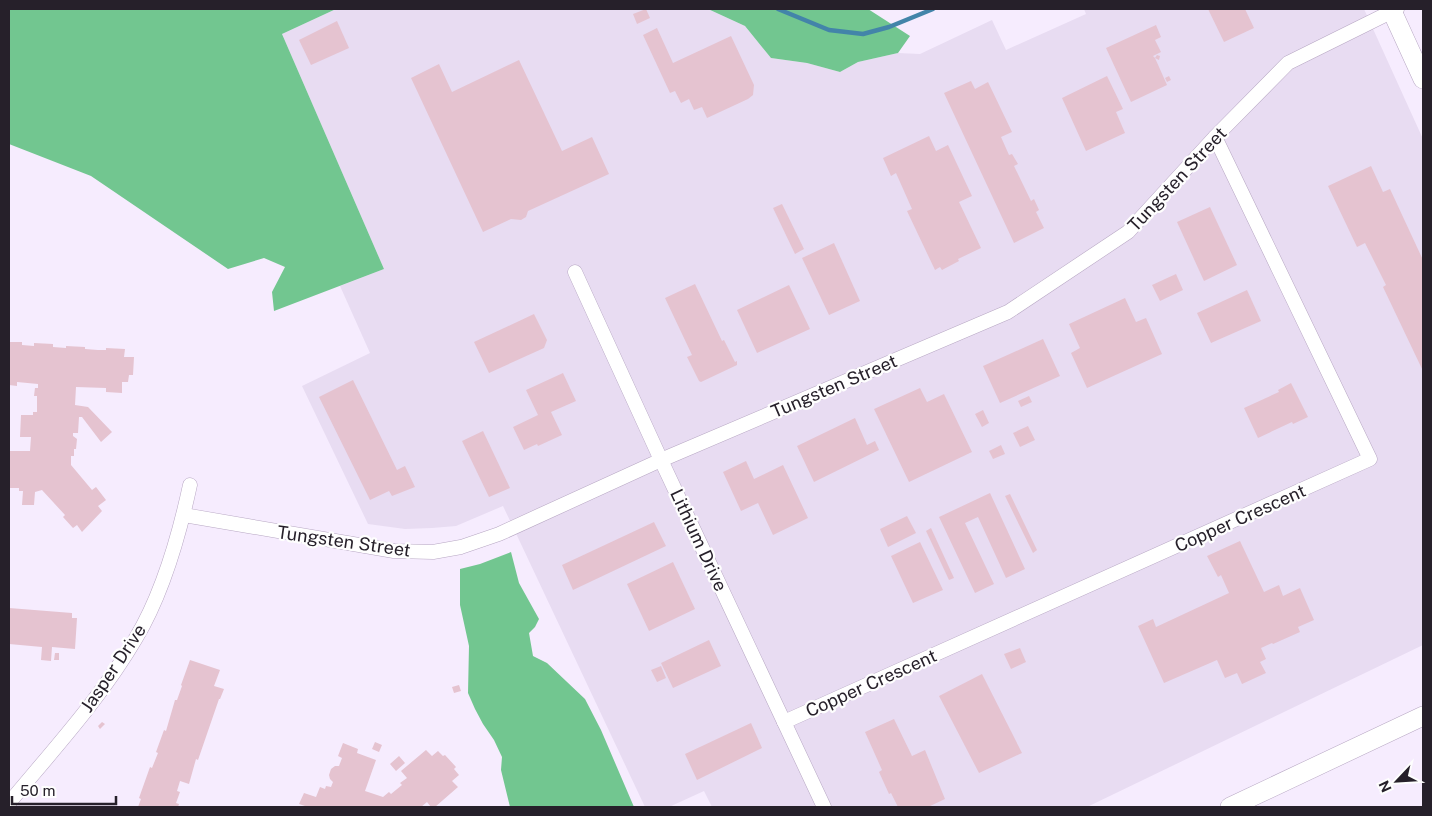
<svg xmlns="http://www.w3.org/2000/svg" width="1432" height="816" font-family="'Public Sans',sans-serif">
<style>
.built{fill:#e8dcf2}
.forest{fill:#72c690}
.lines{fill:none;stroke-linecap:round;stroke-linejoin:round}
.stream{stroke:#4384a9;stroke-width:4.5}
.building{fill:#e5c3d0}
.street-casing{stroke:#b7a7c3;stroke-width:15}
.secondary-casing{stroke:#b7a7c3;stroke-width:20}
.street{stroke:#fff;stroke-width:14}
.secondary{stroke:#fff;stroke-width:19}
.labels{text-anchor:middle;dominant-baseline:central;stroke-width:4.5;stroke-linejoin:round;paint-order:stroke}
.street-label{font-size:18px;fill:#26202a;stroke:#fefefe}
</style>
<rect width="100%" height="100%" fill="#f6ecfe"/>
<!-- built -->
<polygon class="built" points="336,9 708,9 745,26 771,58 807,63 840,72 858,62 898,53 920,54 992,20 1006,50 1086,14 1084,9 1364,9 1423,139 1423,645 1087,807 712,807 704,791 669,807 645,807 503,506 456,526 432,528 405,529 368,524 302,386 370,353 340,286 384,269 282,34"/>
<!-- forest -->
<g class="forest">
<polygon points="9,9 336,9 282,34 384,269 274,311 272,292 285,267 264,258 228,269 91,176 9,144"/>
<polygon points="708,9 868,9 910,36 898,53 858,62 840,72 807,63 771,58 745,26"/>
<polygon points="511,552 519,583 539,619 535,627 529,633 533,656 547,663 585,699 601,730 634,807 510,807 501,770 502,757 494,740 483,724 475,709 468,693 469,646 460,605 460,569 480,564"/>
</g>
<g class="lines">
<!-- stream -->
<polyline class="stream" points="778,9 829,30 863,34 889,27 933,9"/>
</g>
<!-- building -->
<g class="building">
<polygon points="646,9 650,18 637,24 633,14"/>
<polygon points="1208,9 1245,9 1254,28 1224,42"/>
<polygon points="337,21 349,48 311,65 299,40"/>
<polygon points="1156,25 1161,37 1155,40 1161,52 1153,56 1155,58 1157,55 1160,56 1159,60 1155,58 1167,85 1131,102 1106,48"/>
<polygon points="657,28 673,63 731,36 754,85 753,95 748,99 707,118 702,107 694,110 689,99 681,103 675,91 670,93 643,35"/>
<polygon points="519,60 562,151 592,137 609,174 528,211 526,217 521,220 511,219 483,232 411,78 439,64 452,92"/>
<polygon points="1107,76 1123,109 1116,112 1125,133 1086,151 1062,98"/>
<polygon points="1169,76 1171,80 1167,82 1165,78"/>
<polygon points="971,81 975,89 988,82 1012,132 1001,137 1009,155 1012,154 1018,164 1014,166 1031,201 1034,199 1039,210 1036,212 1044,228 1014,243 944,93"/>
<polygon points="929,136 936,151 948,145 972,196 959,202 981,248 958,259 959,261 942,270 940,267 935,270 907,211 912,209 896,173 891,176 883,158"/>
<polygon points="1371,166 1383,192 1390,189 1423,260 1423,371 1383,287 1386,285 1365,243 1357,247 1328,186"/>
<polygon points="782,204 804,249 795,254 773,208"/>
<polygon points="1210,207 1237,265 1204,281 1177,222"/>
<polygon points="834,243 860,301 829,315 802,258"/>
<polygon points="1176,274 1183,290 1160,301 1152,285"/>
<polygon points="695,284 722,341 724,340 735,362 737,361 737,365 701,382 699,381 687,357 692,355 665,298"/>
<polygon points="789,285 810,329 757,353 737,310"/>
<polygon points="1247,290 1261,321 1211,343 1197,313"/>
<polygon points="1125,298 1136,322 1146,318 1162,354 1087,388 1071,353 1080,348 1069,324"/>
<polygon points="534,314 547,340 544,348 489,373 474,342"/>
<polygon points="1043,339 1060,376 1000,403 983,366"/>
<polygon points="9,342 22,342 22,345 34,346 34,343 53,344 53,347 66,348 66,346 85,347 85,349 98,350 106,350 106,348 125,349 124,357 134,357 133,375 129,375 128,382 122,382 122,393 106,392 106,388 76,387 75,405 88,407 112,432 101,442 82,417 79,417 78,433 73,433 73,436 77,439 76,449 74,449 74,456 71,456 71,465 92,490 96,487 106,500 98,506 102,511 82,532 77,525 73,528 63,517 65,515 42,490 35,492 34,505 22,505 23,491 19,491 19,488 9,488 9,451 30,451 31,437 20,437 21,415 33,415 33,412 37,412 37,396 34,396 35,388 38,388 38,384 17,382 17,386 9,385"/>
<polygon points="563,373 576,401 551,412 562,435 538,446 537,444 524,450 513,427 538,415 526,390"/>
<polygon points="353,380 397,470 405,466 415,487 392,496 389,491 370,500 319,397"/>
<polygon points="1291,383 1308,417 1293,424 1292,422 1258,438 1244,408 1279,392 1278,390"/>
<polygon points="920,388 927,402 944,394 972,452 909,482 874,409"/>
<polygon points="1029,396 1032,402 1021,407 1018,401"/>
<polygon points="983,410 989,423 982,427 975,414"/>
<polygon points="855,418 867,445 875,441 879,450 814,482 797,446"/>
<polygon points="1028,426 1035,440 1020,447 1013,433"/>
<polygon points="483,431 510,488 489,497 462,441"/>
<polygon points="1001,445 1005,454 993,459 989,451"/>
<polygon points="746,461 754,479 783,465 808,518 773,535 758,503 741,511 723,472"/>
<polygon points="990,493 1025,569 1006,578 978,517 965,523 994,584 975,593 939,517"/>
<polygon points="1010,494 1037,550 1033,553 1005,496"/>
<polygon points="907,516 916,533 888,547 880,529"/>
<polygon points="654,522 666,546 573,590 562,565"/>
<polygon points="931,528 954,578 949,580 926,531"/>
<polygon points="1240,541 1264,592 1279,585 1283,596 1300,588 1314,620 1298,627 1300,632 1273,644 1272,643 1261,648 1266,659 1260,662 1266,673 1242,684 1237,673 1225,678 1217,660 1164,683 1138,626 1153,619 1156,627 1229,593 1221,575 1218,577 1207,556"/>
<polygon points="920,542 943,590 913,603 891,556"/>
<polygon points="673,562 695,609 649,631 627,584"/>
<polygon points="9,608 72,613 72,618 77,618 75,649 52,647 51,661 41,660 42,647 9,644"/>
<polygon points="709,640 721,666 673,688 661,663"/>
<polygon points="1020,648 1026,662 1011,669 1004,654"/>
<polygon points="55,653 59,653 59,660 54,660"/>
<polygon points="190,660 220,670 214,686 224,689 220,699 219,699 198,760 196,759 189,784 180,781 177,791 180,792 176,803 179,804 178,807 138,807 141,799 139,798 150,767 152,768 158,753 156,752 164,730 166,731 175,700 177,700 182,686 181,685"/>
<polygon points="661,666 666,678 657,682 651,670"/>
<polygon points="982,674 1022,753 979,773 939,696"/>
<polygon points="459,685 461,691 454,693 452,687"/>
<polygon points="894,719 912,756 925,750 945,799 928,807 898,807 891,793 889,794 879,772 882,770 865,732"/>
<polygon points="102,722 105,724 100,729 98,726"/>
<polygon points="751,723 762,748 697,780 685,754"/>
<polygon points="375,742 382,745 379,752 372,749"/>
<polygon points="343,743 358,749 357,753 376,760 365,791 383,797 389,792 391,794 402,785 400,783 407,778 401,771 426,750 432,756 438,751 443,756 445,755 456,767 454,769 459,775 452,781 458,787 435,807 431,807 427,802 421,807 308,807 299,804 304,793 316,797 320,787 325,789 326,786 331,787 333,782 330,779 329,775 331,769 335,766 339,766 342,758 338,756"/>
<polygon points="399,756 405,763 396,771 390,764"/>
</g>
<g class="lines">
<defs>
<g id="street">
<polyline points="575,272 661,460 824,807"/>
<polyline points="184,515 394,551 433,552 461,547 499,534 661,460 1008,312 1128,232 1215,137 1288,63 1397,9"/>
<polyline points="784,722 1370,459 1215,137"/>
<path d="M9,803C53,750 101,698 136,638C163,593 179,536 190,485"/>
</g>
<g id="secondary">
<polyline points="1391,9 1423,79"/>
<polyline points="1230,807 1423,716"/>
</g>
</defs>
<!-- street casing -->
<use href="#street" class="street-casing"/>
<!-- secondary casing -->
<use href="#secondary" class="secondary-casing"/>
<!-- street -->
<use href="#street" class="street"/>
<!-- secondary -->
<use href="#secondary" class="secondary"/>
</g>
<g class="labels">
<!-- street labels -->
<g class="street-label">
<text transform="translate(1177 179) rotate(-47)">Tungsten Street</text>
<text transform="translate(834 386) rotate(-23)">Tungsten Street</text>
<text transform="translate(1240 518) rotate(-24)">Copper Crescent</text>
<text transform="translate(699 540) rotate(65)">Lithium Drive</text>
<text transform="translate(344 541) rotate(8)">Tungsten Street</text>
<text transform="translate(113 668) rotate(-56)">Jasper Drive</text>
<text transform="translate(871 683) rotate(-24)">Copper Crescent</text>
</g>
</g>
<!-- border -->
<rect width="1432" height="816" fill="none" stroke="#26202a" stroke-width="20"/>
<!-- north arrow -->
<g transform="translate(1397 781) rotate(245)" stroke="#fefefe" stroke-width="4" paint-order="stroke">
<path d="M0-4L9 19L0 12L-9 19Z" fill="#26202a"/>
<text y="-8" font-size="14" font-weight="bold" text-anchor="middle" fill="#26202a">N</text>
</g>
<!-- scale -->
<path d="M12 796v8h104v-8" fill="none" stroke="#26202a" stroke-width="2.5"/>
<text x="20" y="796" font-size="15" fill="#26202a" stroke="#fefefe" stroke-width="4" paint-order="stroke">50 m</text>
</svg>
